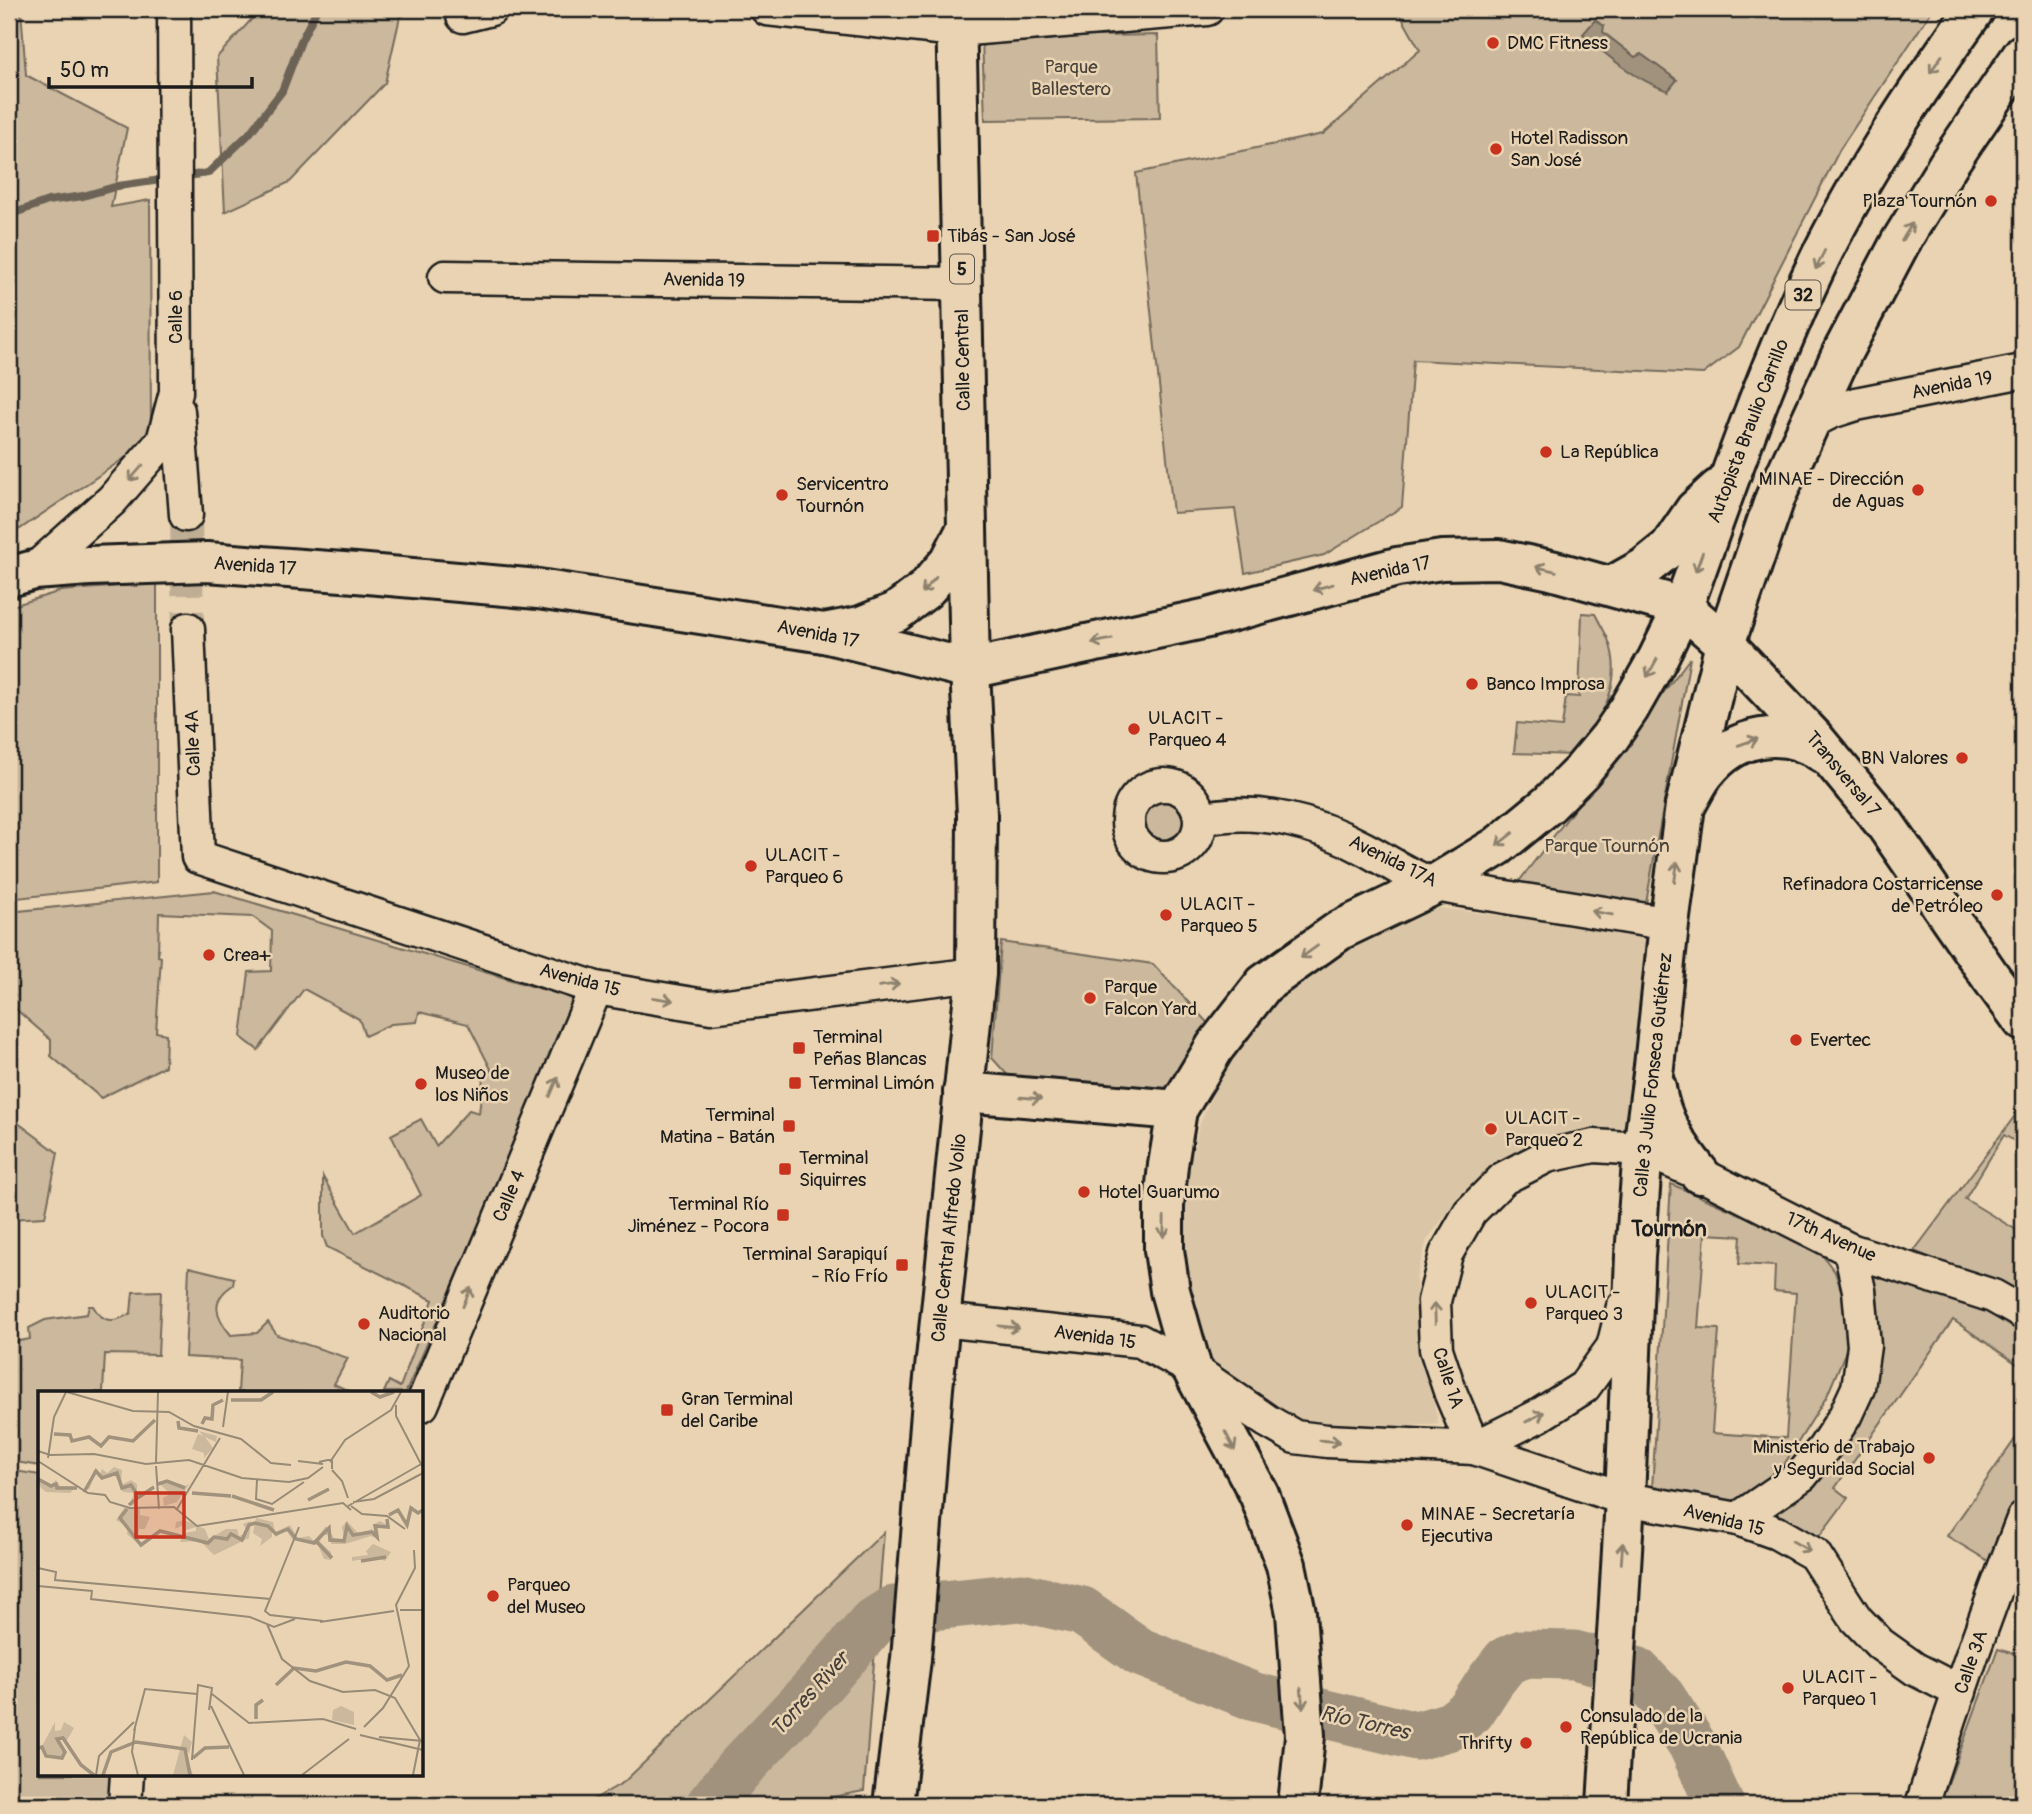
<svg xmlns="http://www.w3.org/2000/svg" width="2032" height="1814" font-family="Pangolin,sans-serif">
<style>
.built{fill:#dac5a7}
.green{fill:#cbb89d;stroke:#746a5c;stroke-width:2;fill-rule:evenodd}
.water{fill:#a1927d;stroke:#6c6356;stroke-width:2}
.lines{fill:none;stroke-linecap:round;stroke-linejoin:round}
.stream{stroke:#6c6356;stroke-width:8}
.river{stroke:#a1927d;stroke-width:49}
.minor-tunnel{stroke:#c0ae94;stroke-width:32;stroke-dasharray:32 16;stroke-linecap:butt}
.minor-casing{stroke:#1c1c1c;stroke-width:37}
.tertiary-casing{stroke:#1c1c1c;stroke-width:44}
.secondary-casing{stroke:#1c1c1c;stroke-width:44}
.primary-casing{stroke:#1c1c1c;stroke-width:44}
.trunk-casing{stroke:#1c1c1c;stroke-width:44}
.minor{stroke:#e9d3b2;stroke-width:32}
.tertiary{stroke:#e9d3b2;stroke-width:38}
.secondary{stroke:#e9d3b2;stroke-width:38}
.primary{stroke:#e9d3b2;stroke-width:38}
.trunk{stroke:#e9d3b2;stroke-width:38}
.oneway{stroke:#8d816e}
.poi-dot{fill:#c8321e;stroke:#e9d3b2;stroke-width:2.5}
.labels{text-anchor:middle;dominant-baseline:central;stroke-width:5;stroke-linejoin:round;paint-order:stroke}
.shield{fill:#e9d3b2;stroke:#5a5349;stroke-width:2}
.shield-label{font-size:18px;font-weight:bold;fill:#1c1c1c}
.poi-label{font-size:19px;fill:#1c1c1c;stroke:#e9d3b2;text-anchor:start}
.park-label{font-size:19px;fill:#48433c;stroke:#e9d3b2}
.street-label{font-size:19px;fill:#1c1c1c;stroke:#e9d3b2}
.neighbourhood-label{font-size:21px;font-weight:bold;fill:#1c1c1c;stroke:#e9d3b2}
.water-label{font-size:21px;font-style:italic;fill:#443f39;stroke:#e9d3b2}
.inset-river{fill:none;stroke:#a1927d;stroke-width:3.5}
.inset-road{fill:none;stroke:#978a76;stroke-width:2}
.view{fill:#c8321e;fill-opacity:0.15;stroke:#c8321e;stroke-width:3.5}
.inset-edge{fill:none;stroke:#1c1c1c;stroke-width:3.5}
</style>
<rect width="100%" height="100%" fill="#e9d3b2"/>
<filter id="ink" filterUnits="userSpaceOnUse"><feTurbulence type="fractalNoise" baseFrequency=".0143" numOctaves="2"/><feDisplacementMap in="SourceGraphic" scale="14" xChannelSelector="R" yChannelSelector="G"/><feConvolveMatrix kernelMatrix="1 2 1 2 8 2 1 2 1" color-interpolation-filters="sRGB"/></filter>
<g filter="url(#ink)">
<!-- built -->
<polygon class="built" points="1430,907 1650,934 1627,1130 1589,1131 1538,1139 1510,1154 1479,1177 1459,1196 1427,1240 1416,1278 1419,1322 1438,1424 1300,1431 1203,1364 1180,1272 1184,1194 1199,1126 1225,1066 1257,1021 1309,970 1364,935"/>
<!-- green -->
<g class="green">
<polygon points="9,9 21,9 26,75 127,128 111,207 150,200 151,432 138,449 20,529 9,532"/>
<polygon points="261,9 415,9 400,17 385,83 290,182 225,212 217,57"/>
<polygon points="1397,9 1933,9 1840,149 1739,347 1703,374 1413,360 1402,507 1324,555 1245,573 1235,509 1173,513 1136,173 1323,134 1420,50"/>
<polygon points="1158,35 1160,118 985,120 982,38"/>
<polygon points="157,583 157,882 9,899 9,607 61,591"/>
<path d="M1582,613L1595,614C1599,622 1604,630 1608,639C1626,685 1599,720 1574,755L1514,753L1517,723L1562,727L1566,696L1579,697Z"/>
<polygon points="1690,658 1646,903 1517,884"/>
<circle cx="1164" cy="821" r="27"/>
<polygon points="214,891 578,1000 406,1392 384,1392 389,1381 400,1387 433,1300 327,1247 323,1236 323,1177 355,1233 421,1195 391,1135 421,1119 436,1146 469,1110 479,1113 484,1070 492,1071 468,1024 419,1012 417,1022 391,1024 365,1036 359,1019 304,989 258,1050 241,1037 249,972 271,971 272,931 253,917 159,913 158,956 161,957 156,1032 166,1034 165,1066 101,1098 51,1056 51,1040 10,1004 15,995 9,991 9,912"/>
<polygon points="1001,942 1153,964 1215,1031 1168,1090 1011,1079 992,1058"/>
<polygon points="2023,1105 2023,1146 2004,1135 1965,1199 2023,1234 2023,1295 1914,1251"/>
<polygon points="9,1116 58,1153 45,1217 9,1219"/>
<path d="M1671,1184L1816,1247L1835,1272L1848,1311V1346L1827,1396L1785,1463L1750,1494L1727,1509L1652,1489ZM1705,1234L1741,1236L1739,1264L1775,1266L1774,1291L1796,1293L1786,1438L1712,1433L1719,1329L1698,1328Z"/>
<path d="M189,1267L234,1278L233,1285C210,1300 215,1316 231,1335L257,1333L268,1322L277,1335L348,1358L334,1384L351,1392H238L240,1360L185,1357Z"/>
<polygon points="1871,1270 1996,1308 2023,1327 2023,1368 1953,1320 1835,1488 1848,1498 1815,1542 1765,1515 1818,1478 1876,1323"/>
<path d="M161,1291L158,1355L105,1354L103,1392H40V1466L9,1461V1343L30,1339L29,1328L45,1320L87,1314L89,1306H93C103,1324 115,1323 131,1313L133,1292Z"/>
<polygon points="2023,1428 2023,1495 1997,1537 1990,1562 1947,1536"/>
<polygon points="9,1470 40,1475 40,1774 114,1774 112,1805 9,1805"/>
<polygon points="884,1532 864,1791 807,1802 803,1805 584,1805 624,1782"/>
<polygon points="1998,1649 2023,1656 2023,1805 1940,1805"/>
</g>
<!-- water -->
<path class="water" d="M1595,20L1604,26L1603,32L1635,57L1641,54L1677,80L1668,91C1635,79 1609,58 1583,34Z"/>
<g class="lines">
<!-- stream -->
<g class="stream">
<polyline points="180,177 208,173 249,134 282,91 301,41 317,9"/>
<polyline points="9,215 48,201 83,196 118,186 168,179"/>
</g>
<!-- river -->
<polyline class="river" points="710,1805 738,1770 816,1688 874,1622 893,1610 1021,1597 1082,1611 1140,1652 1255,1697 1416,1736 1451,1726 1471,1711 1491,1680 1506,1661 1522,1654 1574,1655 1636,1671 1661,1697 1692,1744 1720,1805"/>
<!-- minor-tunnel -->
<polyline class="minor-tunnel" points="186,515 188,629"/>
<defs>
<g id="minor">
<polyline points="767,9 956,30 1207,9"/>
<polyline points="463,16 491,9"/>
<polyline points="445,277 962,284"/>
<polyline points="178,411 186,515"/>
<polyline points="1809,423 1831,412 1856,404 2023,371"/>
<polyline points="34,570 112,500 163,441 176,392 174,9"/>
<polyline points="188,629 198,857 596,988 711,1007 976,974"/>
<circle cx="1164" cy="821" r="36"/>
<path d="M1201,819C1257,806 1316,822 1365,849C1386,860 1415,880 1437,885C1461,891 1486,893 1511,898C1563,906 1616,915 1669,924"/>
<polyline points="941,1320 1140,1341 1192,1369 1267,1421 1295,1437 1327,1441 1474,1448 1625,1499 1738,1519 1777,1533 1814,1554 1856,1619 1880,1644 1915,1669 1960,1692"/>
<polyline points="422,1405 596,988"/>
<polyline points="1474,1448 1451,1394 1436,1349 1434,1301 1446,1254 1470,1212 1504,1178 1547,1156 1594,1146 1643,1149 1700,1174 1850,1250 1993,1296 2023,1313"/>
<polyline points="1474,1448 1538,1416 1584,1387 1613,1347 1623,1307"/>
<polyline points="1738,1519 1802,1475 1824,1448 1845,1416 1858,1388 1864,1346 1859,1290 1850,1250"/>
<polyline points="125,1805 127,1774"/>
<path d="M1922,1805C1952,1709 1986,1613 2023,1519"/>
</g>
<g id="tertiary">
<path d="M1656,1087C1660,1121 1679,1148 1700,1174"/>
<polyline points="963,1092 1177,1110"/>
<polyline points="893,1805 911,1659 933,1388 976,974 977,815 970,669"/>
<polyline points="1298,1805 1305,1736 1296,1613 1286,1565 1259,1494 1192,1369 1170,1291 1164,1250 1164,1205 1168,1165 1177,1110 1215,1047 1264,984 1340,930 1434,885 1498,846 1549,804 1581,772 1610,737 1629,709 1657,660 1683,607"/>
<polyline points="1607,1805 1625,1499 1635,1256 1643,1149 1654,1066 1669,924 1685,806 1725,644"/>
</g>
<g id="secondary">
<polyline points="9,577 34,570 89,566 207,562 356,573 538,589 824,633 970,669 1208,618 1397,567 1442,560 1499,559 1551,570 1683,607 1725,644 1814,738 1885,824 1990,976 2023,1021"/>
<path d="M1685,806C1692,795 1697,783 1705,773C1736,733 1784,726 1825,754"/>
</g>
<g id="primary">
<polyline points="956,9 970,669"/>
<polyline points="824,633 861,626 896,612 925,590 950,561 967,528"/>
</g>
<g id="trunk">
<polyline points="1612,586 1644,568 1669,548 1695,510 1718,489"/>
<path d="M1683,607C1726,489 1766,369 1821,256C1864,169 1919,88 1975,9"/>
<polyline points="1725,644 1775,498 1842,353 1900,243 1949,163 2023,54"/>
</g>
</defs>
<!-- minor casing -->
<use href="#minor" class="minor-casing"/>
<!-- tertiary casing -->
<use href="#tertiary" class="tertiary-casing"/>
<!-- secondary casing -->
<use href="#secondary" class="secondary-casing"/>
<!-- primary casing -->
<use href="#primary" class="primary-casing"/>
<!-- trunk casing -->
<use href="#trunk" class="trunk-casing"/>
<!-- minor -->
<use href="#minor" class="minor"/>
<!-- tertiary -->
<use href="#tertiary" class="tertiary"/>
<!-- secondary -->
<use href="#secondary" class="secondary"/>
<!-- primary -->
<use href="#primary" class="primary"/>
<!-- trunk -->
<use href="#trunk" class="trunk"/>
</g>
<!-- one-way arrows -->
<defs><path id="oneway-shaft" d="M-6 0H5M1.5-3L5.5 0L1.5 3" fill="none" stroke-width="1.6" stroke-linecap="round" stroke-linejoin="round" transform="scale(1.75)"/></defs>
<g class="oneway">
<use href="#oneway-shaft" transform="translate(1936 64) rotate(125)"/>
<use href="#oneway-shaft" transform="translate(1907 232) rotate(-59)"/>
<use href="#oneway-shaft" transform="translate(1820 260) rotate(116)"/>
<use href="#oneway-shaft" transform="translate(136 473) rotate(131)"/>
<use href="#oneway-shaft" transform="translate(1699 562) rotate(110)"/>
<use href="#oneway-shaft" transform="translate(1546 569) rotate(-167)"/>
<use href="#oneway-shaft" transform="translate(929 585) rotate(133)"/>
<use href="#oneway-shaft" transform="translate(1323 587) rotate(164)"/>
<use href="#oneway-shaft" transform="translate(1102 641) rotate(168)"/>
<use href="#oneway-shaft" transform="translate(1652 668) rotate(119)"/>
<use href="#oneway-shaft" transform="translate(1748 742) rotate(-19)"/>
<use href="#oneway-shaft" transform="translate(1505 839) rotate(142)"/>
<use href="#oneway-shaft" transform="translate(1676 872) rotate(-82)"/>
<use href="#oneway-shaft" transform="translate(1602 913) rotate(-170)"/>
<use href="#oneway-shaft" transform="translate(1309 952) rotate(144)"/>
<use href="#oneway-shaft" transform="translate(889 985) rotate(-7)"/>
<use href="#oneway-shaft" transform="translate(663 999) rotate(9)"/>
<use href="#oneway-shaft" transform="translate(554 1087) rotate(-67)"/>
<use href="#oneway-shaft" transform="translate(1031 1098) rotate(5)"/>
<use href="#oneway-shaft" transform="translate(1164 1227) rotate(91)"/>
<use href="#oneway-shaft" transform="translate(467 1297) rotate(-67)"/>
<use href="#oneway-shaft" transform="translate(1435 1313) rotate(-92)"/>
<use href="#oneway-shaft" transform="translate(1009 1327) rotate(6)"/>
<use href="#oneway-shaft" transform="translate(1535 1417) rotate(-29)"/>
<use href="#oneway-shaft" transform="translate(1230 1441) rotate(62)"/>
<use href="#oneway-shaft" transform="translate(1330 1441) rotate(4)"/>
<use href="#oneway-shaft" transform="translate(1801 1546) rotate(30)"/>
<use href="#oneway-shaft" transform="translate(1622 1553) rotate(-86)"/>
<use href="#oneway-shaft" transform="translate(1302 1698) rotate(86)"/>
</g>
</g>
<!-- markers -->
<g class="poi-dot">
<circle cx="1493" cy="43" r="7"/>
<circle cx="1496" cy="149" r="7"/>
<circle cx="1991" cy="201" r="7"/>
<rect x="926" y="229" width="14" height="14" rx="3.5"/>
<circle cx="1546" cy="452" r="7"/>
<circle cx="1918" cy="490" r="7"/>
<circle cx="782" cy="495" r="7"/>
<circle cx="1472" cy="684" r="7"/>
<circle cx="1134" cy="729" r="7"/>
<circle cx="1962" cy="758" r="7"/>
<circle cx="751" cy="866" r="7"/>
<circle cx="1997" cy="895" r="7"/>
<circle cx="1166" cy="915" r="7"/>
<circle cx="209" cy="955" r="7"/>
<circle cx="1090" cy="998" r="7"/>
<circle cx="1796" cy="1040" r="7"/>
<rect x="792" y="1041" width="14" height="14" rx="3.5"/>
<rect x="788" y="1076" width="14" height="14" rx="3.5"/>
<circle cx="421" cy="1084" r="7"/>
<rect x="782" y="1119" width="14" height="14" rx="3.5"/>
<circle cx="1491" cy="1129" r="7"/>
<rect x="778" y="1162" width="14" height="14" rx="3.5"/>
<circle cx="1084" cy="1192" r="7"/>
<rect x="776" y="1208" width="14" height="14" rx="3.5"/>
<rect x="895" y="1258" width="14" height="14" rx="3.5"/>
<circle cx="1531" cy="1303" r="7"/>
<circle cx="364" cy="1324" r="7"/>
<rect x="660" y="1403" width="14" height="14" rx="3.5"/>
<circle cx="1929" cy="1458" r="7"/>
<circle cx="1407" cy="1525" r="7"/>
<circle cx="493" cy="1596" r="7"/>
<circle cx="1788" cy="1688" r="7"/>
<circle cx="1566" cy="1727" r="7"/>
<circle cx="1526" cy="1743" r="7"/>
</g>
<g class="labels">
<!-- shield labels -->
<g class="shield">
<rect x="950" y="254.5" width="24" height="29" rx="5"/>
<rect x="1785.5" y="280.5" width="35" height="29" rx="5"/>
</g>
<g class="shield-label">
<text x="962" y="269">5</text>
<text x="1803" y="295">32</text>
</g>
<!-- poi labels -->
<g class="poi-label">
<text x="1507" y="43">DMC Fitness</text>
<text x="1510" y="138">Hotel Radisson<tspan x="1510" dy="22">San José</tspan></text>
<text x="1977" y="201" text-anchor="end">Plaza Tournón</text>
<text x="947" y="236">Tibás - San José</text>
<text x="1560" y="452">La República</text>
<text x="1904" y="479" text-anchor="end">MINAE - Dirección<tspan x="1904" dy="22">de Aguas</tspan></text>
<text x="796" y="484">Servicentro<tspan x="796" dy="22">Tournón</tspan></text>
<text x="1486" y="684">Banco Improsa</text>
<text x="1148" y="718">ULACIT -<tspan x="1148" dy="22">Parqueo 4</tspan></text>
<text x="1948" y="758" text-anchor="end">BN Valores</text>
<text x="765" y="855">ULACIT -<tspan x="765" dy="22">Parqueo 6</tspan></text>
<text x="1983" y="884" text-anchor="end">Refinadora Costarricense<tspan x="1983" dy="22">de Petróleo</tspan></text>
<text x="1180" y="904">ULACIT -<tspan x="1180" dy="22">Parqueo 5</tspan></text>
<text x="223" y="955">Crea+</text>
<text x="1104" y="987">Parque<tspan x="1104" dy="22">Falcon Yard</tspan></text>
<text x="813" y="1037">Terminal<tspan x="813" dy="22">Peñas Blancas</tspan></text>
<text x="1810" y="1040">Evertec</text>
<text x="435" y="1073">Museo de<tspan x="435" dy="22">los Niños</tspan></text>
<text x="809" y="1083">Terminal Limón</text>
<text x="775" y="1115" text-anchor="end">Terminal<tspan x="775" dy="22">Matina - Batán</tspan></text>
<text x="1505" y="1118">ULACIT -<tspan x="1505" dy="22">Parqueo 2</tspan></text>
<text x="799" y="1158">Terminal<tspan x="799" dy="22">Siquirres</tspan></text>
<text x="1098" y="1192">Hotel Guarumo</text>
<text x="769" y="1204" text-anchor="end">Terminal Río<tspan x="769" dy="22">Jiménez - Pocora</tspan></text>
<text x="888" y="1254" text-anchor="end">Terminal Sarapiquí<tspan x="888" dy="22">- Río Frío</tspan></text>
<text x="1545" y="1292">ULACIT -<tspan x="1545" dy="22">Parqueo 3</tspan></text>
<text x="378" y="1313">Auditorio<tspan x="378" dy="22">Nacional</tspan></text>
<text x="681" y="1399">Gran Terminal<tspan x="681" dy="22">del Caribe</tspan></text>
<text x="1915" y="1447" text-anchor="end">Ministerio de Trabajo<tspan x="1915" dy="22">y Seguridad Social</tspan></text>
<text x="1421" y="1514">MINAE - Secretaría<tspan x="1421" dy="22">Ejecutiva</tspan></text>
<text x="507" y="1585">Parqueo<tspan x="507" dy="22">del Museo</tspan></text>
<text x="1802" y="1677">ULACIT -<tspan x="1802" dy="22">Parqueo 1</tspan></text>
<text x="1580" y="1716">Consulado de la<tspan x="1580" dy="22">República de Ucrania</tspan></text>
<text x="1512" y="1743" text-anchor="end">Thrifty</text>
</g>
<!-- park labels -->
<g class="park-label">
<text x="1071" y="67">Parque<tspan x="1071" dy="22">Ballestero</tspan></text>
<text x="1607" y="846">Parque Tournón</text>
</g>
<!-- street labels -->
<g class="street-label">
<text transform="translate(704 280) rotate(1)">Avenida 19</text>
<text transform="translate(176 317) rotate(-90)">Calle 6</text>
<text transform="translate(963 360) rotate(-91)">Calle Central</text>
<text transform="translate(1952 385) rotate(-11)">Avenida 19</text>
<text transform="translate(1748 431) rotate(-69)">Autopista Braulio Carrillo</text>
<text transform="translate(255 566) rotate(4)">Avenida 17</text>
<text transform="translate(1390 571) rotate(-12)">Avenida 17</text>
<text transform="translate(818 634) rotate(11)">Avenida 17</text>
<text transform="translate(193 743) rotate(-92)">Calle 4A</text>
<text transform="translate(1843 774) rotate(50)">Transversal 7</text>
<text transform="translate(1393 861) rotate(26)">Avenida 17A</text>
<text transform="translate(580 980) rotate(15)">Avenida 15</text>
<text transform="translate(1653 1075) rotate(-84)">Calle 3 Julio Fonseca Gutiérrez</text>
<text transform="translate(509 1196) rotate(-67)">Calle 4</text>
<text transform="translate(1831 1237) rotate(24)">17th Avenue</text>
<text transform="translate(949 1238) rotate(-84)">Calle Central Alfredo Volio</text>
<text transform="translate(1095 1337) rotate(8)">Avenida 15</text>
<text transform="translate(1448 1378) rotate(72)">Calle 1A</text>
<text transform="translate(1724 1520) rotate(14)">Avenida 15</text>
<text transform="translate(1971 1662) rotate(-71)">Calle 3A</text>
</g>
<!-- neighbourhood labels -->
<g class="neighbourhood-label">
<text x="1669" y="1229">Tournón</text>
</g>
<!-- water labels -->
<g class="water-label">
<text transform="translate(810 1694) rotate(-48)">Torres River</text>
<text transform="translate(1365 1723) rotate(13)">Río Torres</text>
</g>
</g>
<!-- overview -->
<g transform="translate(38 1391)">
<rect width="385" height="385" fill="#e9d3b2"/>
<path d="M161,40L179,45L178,51L167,46L175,57L166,67V62L154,58L160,43L165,45ZM76,76L84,79L83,94L93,89L99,93V115L90,114L97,102L85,101L76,82L63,88L57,82L51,99L49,96L56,79L62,84L64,78L69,82ZM0,86L12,94L18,89L22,95L38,96L32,102L8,101L0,94ZM129,89L148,95L152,92L139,111L126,115L125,107L132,103L121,92ZM102,116V124L112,126L107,138H101L100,153L89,143L90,136L78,129L86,117ZM218,127L235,131L237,141L252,134L260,147L271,145L276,150L288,135L296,147L306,148L304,136L309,130L320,142L334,138L338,143L336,133L342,130L353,136H340L341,148L333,145L307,153H293V144H284L282,151L293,161V169L286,168L280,154L254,148L248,139L238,146L234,139V146L222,155L224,148L215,142ZM146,129L167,138L171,148L188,138H199L201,145L210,142L205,133L213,130L211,147L176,164L162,150L142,151L146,142L158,140V136L145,140V134L137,138L138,131ZM335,153L353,161L347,170L337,166L314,170V166L330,164L328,160ZM303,315L316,321V334L294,329L295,319ZM17,331V340L23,339L26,331L36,337L29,349L19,348L26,360L23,367L8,363L4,355ZM146,344L154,351L151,362L147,359L155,384H135Z" fill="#cbb89d"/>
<path class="inset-river" d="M333,1L342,6L356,1M193,9H223L235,1M140,30L141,37L160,40M164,33L167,27L174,28L175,14L185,9M16,43L32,44L34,50L51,46L63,55L71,46L95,50L117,29M0,88L13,95L18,93L19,97H39M120,93L129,90L147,97M46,101L58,80L64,87L79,82L84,97L93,94L97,100L98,108L91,114M154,102L193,105M194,105L236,119M98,108L116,96M270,109L291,98M89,118L82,127L103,154L122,140L170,152L176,146L189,148L193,143L204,149L211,134L217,132L230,135L238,143L250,138L258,148L276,152L291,137L292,149L306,150L309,135L315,144L334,141L339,146L337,135L350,136L349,128M351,124L360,119L369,134L373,117L380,122L385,119M278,150L294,167M323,170L348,166M238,294L256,277L278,280L308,271L332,275L349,289L364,284M218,328V314L225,309M0,357L4,356L8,365L24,367L27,361L19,348L25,347L43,374L56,384M155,367L167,357L191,356M65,384L73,361L98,351L147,358L152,384"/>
<path class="inset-road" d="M29,1L95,20L131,21L156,35L203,48L233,72L253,74M358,14V25L384,75M185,36L190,1M0,60L12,64L56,63L108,73L151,69L204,87L251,91L270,87L285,76M10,67L16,26L28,1M0,70L50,102L67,104L72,111L92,117L136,116L159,135L305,112L313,119M260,70L285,73M118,71L120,1M281,71L294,68V78M292,71L307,49L353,19L363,1M118,75L121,118M294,79L304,90L310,107M219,89L218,108L234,113L266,91M315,111L336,108L385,82M310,115L385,72M313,115L324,123L349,125L367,138M139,118L182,47M0,177L18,181L17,189L232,208L227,220L232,224L285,230M0,195L54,200L53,208L212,226L236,236L257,228M232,208L261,136M362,219H385M282,231L356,220M229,233L244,268L272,290L305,301L337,299L357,307L382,349L375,384M174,303L211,332L285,328L318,338M173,315L206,384M326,336L345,317L371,275L358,214L377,177L376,159M97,337L94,361L100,384M96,340L107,298L159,303M322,344L385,359M341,346L385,350M154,369L160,294L174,297L171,319M58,384L61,365L96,331M264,384L311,348"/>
<path class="view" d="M98,102H146V146H98Z"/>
<rect width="385" height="385" class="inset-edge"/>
</g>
<!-- margin -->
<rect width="2032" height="1814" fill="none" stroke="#e9d3b2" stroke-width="35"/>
<rect x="18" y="18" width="1997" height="1779" fill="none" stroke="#1c1c1c" stroke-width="2.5" filter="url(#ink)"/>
<!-- scale -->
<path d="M49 77v10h203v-10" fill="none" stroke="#1c1c1c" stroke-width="3.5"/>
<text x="60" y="77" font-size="21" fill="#1c1c1c" stroke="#e9d3b2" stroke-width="5" paint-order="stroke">50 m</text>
</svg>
